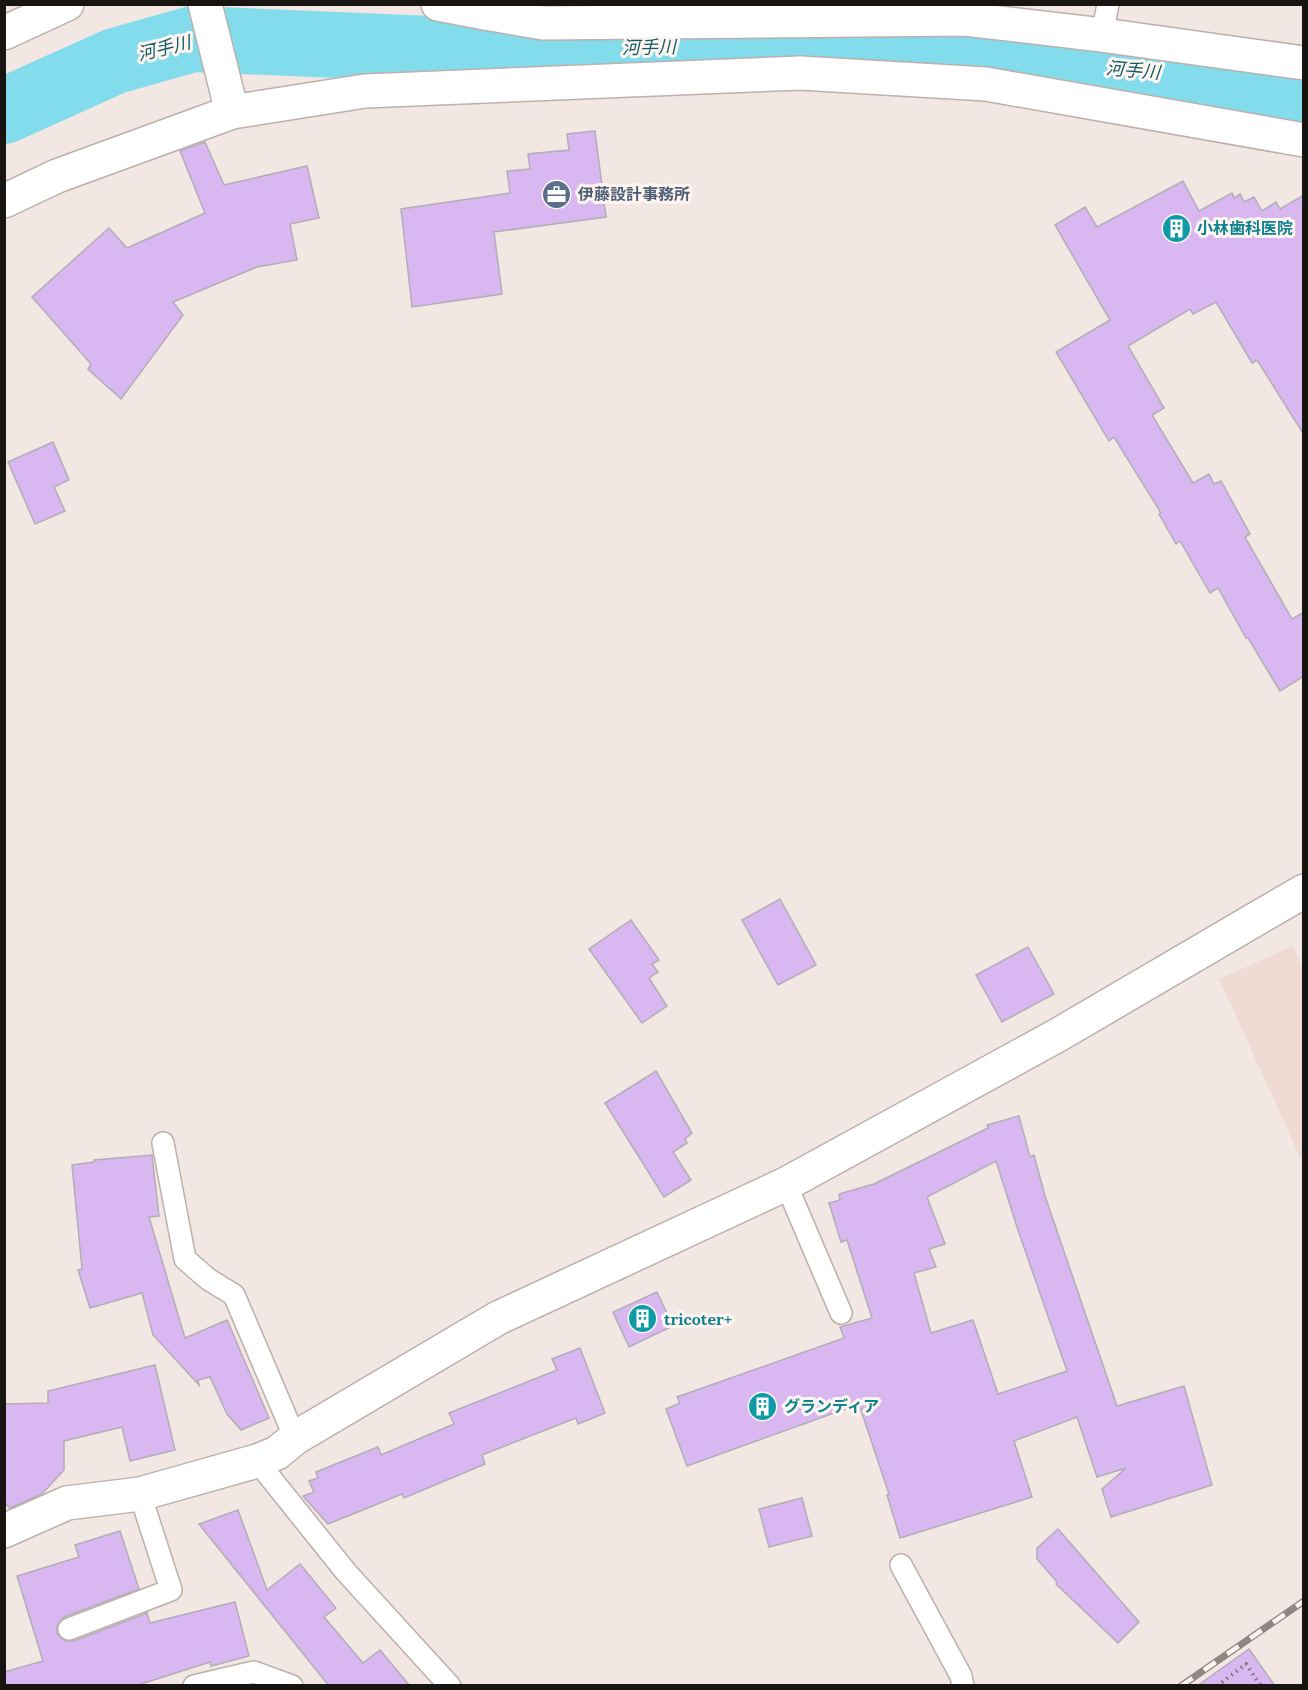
<svg xmlns="http://www.w3.org/2000/svg" width="1308" height="1690" font-family="Lora,'Noto Sans JP',serif">
<style>
.built{fill:#efdbd4}
.lines{fill:none;stroke-linecap:round;stroke-linejoin:round}
.river{stroke:#83dceb;stroke-width:66}
.building{fill:#d9b7f1;stroke:#b2adb6;stroke-width:1.5;fill-rule:evenodd}
.lane-casing{stroke:#bbb0ac;stroke-width:24}
.street-casing{stroke:#bbb0ac;stroke-width:36}
.path{stroke:#7c7572;stroke-width:4;stroke-dasharray:1.5 4.5;stroke-linecap:butt}
.lane{stroke:#fff;stroke-width:21}
.street{stroke:#fff;stroke-width:33}
.rail-casing{stroke:#908784;stroke-width:7}
.rail{stroke:#fef5f1;stroke-width:4.5;stroke-dasharray:14;stroke-linecap:butt}
.labels{text-anchor:middle;dominant-baseline:central;stroke-width:6;stroke-linejoin:round;paint-order:stroke}
.service-label{font-size:16px;font-weight:bold;fill:#4e5e75;stroke:#fef5f1;text-anchor:start}
.culture-label{font-size:16px;font-weight:bold;fill:#0d838f;stroke:#fef5f1;text-anchor:start}
.water-label{font-size:18px;font-style:italic;fill:#0c5b65;stroke:#fef5f1}
</style>
<rect width="100%" height="100%" fill="#f3e7e3"/>
<!-- built -->
<polygon class="built" points="1293,946 1304,970 1303,1164 1219,979"/>
<g class="lines">
<!-- river -->
<polyline class="river" points="4,111 115,61 193,39 479,51 841,42 1221,78 1304,93"/>
</g>
<!-- building -->
<g class="building">
<polygon points="595,131 606,217 494,232 502,294 412,307 401,209 510,193 507,171 530,169 528,154 569,150 567,134"/>
<polygon points="205,142 224,185 307,166 319,218 290,224 297,260 257,267 173,302 183,315 121,399 88,369 91,364 32,297 109,228 127,248 205,213 180,151"/>
<polygon points="1183,181 1199,211 1232,193 1234,198 1240,194 1244,202 1254,197 1262,211 1276,202 1280,209 1304,195 1304,435 1257,360 1252,363 1216,302 1193,314 1190,309 1128,346 1164,408 1152,415 1193,483 1209,474 1214,484 1221,481 1250,534 1245,537 1292,619 1304,612 1304,676 1280,691 1248,638 1246,638 1218,588 1210,593 1180,541 1176,544 1159,514 1161,513 1114,437 1109,441 1056,352 1110,320 1055,225 1085,207 1097,227"/>
<polygon points="53,442 69,480 54,487 65,511 35,524 8,462"/>
<polygon points="780,899 816,965 778,985 742,920"/>
<polygon points="631,920 659,960 652,964 658,972 649,978 667,1006 642,1023 589,949"/>
<polygon points="1028,947 1054,994 1002,1022 976,975"/>
<polygon points="656,1071 692,1133 685,1139 687,1143 673,1152 691,1180 664,1197 605,1103"/>
<path d="M1019,1116L1030,1157L1034,1155L1045,1196L1117,1406L1184,1386L1212,1485L1111,1517L1102,1489L1126,1468L1097,1477L1077,1417L1014,1441L1032,1497L900,1538L887,1495L889,1494L859,1404L687,1466L666,1409L680,1403L677,1397L844,1338L840,1327L872,1318L847,1240L841,1242L829,1203L840,1200L839,1194L874,1184L988,1128L987,1125ZM996,1161L1017,1227L1067,1371L998,1394L973,1320L931,1333L914,1273L936,1267L929,1249L945,1244L927,1197Z"/>
<polygon points="152,1155 159,1216 149,1217 185,1338 227,1320 269,1418 241,1430 227,1414 210,1377 198,1380 199,1385 153,1335 142,1293 90,1308 78,1270 82,1269 72,1165 94,1162 94,1160"/>
<polygon points="657,1292 673,1326 629,1347 613,1312"/>
<polygon points="580,1348 605,1413 578,1424 576,1418 482,1455 485,1464 404,1498 402,1494 328,1524 303,1496 314,1492 309,1481 318,1478 316,1472 378,1447 381,1455 454,1424 449,1413 557,1370 552,1359"/>
<polygon points="155,1365 175,1450 130,1461 122,1427 64,1441 64,1470 42,1494 10,1508 4,1502 4,1404 48,1403 48,1391"/>
<polygon points="802,1498 812,1536 769,1547 759,1509"/>
<polygon points="238,1510 267,1590 300,1564 336,1608 324,1617 363,1663 380,1650 410,1686 329,1686 199,1524"/>
<polygon points="1058,1529 1139,1622 1118,1643 1056,1584 1057,1582 1037,1559 1037,1548"/>
<polygon points="120,1531 139,1589 64,1617 57,1626 57,1633 61,1638 66,1641 74,1641 147,1613 150,1623 235,1602 249,1656 211,1666 210,1662 135,1686 4,1686 4,1672 43,1661 17,1576 79,1557 75,1545"/>
<polygon points="1249,1649 1275,1686 1197,1686"/>
</g>
<g class="lines">
<defs>
<g id="lane">
<polyline points="1102,35 1108,4"/>
<polyline points="163,1143 185,1259 208,1279 234,1295 295,1438"/>
<polyline points="786,1184 841,1313"/>
<polyline points="257,1461 346,1572 450,1686"/>
<polyline points="901,1565 961,1676 963,1686"/>
<polyline points="69,1629 171,1590 140,1494"/>
<polyline points="194,1686 254,1672 292,1686"/>
</g>
<g id="street">
<polyline points="205,4 232,112"/>
<polyline points="438,4 485,13 484,4"/>
<polyline points="485,13 543,23 965,19 1102,35 1304,63"/>
<polyline points="4,33 67,4"/>
<polyline points="4,201 57,176 232,112 365,91 800,73 986,84 1304,140"/>
<polyline points="4,1531 67,1503 140,1494 257,1461 277,1453 295,1438 498,1318 786,1184 1058,1035 1304,891"/>
</g>
</defs>
<!-- lane casing -->
<use href="#lane" class="lane-casing"/>
<!-- street casing -->
<use href="#street" class="street-casing"/>
<!-- path -->
<polyline class="path" points="1217,1686 1246,1664 1261,1686"/>
<!-- lane -->
<use href="#lane" class="lane"/>
<!-- street -->
<use href="#street" class="street"/>
<defs>
<polyline id="rail" points="1181,1686 1304,1601"/>
</defs>
<!-- rail casing -->
<use href="#rail" class="rail-casing"/>
<!-- rail -->
<use href="#rail" class="rail"/>
</g>
<!-- icons -->
<defs>
<symbol id="office-disc" viewBox="-11 -11 22 22"><circle r="9.5" fill="#5c6f8a" stroke="#fef5f1"/><path d="M-6-3h4V-5.5h4V-3h4V5H-6ZM-1-4.5V-3h2v-1.5ZM-6 0V1H6V0Z" fill="#fff"/></symbol>
<symbol id="building-disc" viewBox="-11 -11 22 22"><circle r="9.5" fill="#0f9aa8" stroke="#fef5f1"/><path d="M-4-6H4V6H1V3H-1V6H-4ZM-2.5-4.3h1.7v1.8h-1.7ZM.8-4.3h1.7v1.8H.8ZM-2.5-1h1.7V.8h-1.7ZM.8-1h1.7V.8H.8Z" fill="#fff"/></symbol>
</defs>
<g fill-rule="evenodd">
<use href="#office-disc" x="540" y="178" width="33" height="33"/>
<use href="#building-disc" x="1160" y="212" width="33" height="33"/>
<use href="#building-disc" x="626" y="1302" width="33" height="33"/>
<use href="#building-disc" x="746" y="1390" width="33" height="33"/>
</g>
<g class="labels">
<!-- service labels -->
<g class="service-label">
<text x="578" y="194">伊藤設計事務所</text>
</g>
<!-- culture labels -->
<g class="culture-label">
<text x="1197" y="228">小林歯科医院</text>
<text x="664" y="1319">tricoter+</text>
<text x="784" y="1406">グランディア</text>
</g>
<!-- water labels -->
<g class="water-label">
<text transform="translate(649 47) rotate(-1)">河手川</text>
<text transform="translate(164 48) rotate(-14)">河手川</text>
<text transform="translate(1133 70) rotate(5)">河手川</text>
</g>
</g>
<!-- border -->
<rect width="1308" height="1690" fill="none" stroke="#181412" stroke-width="12"/>
</svg>
